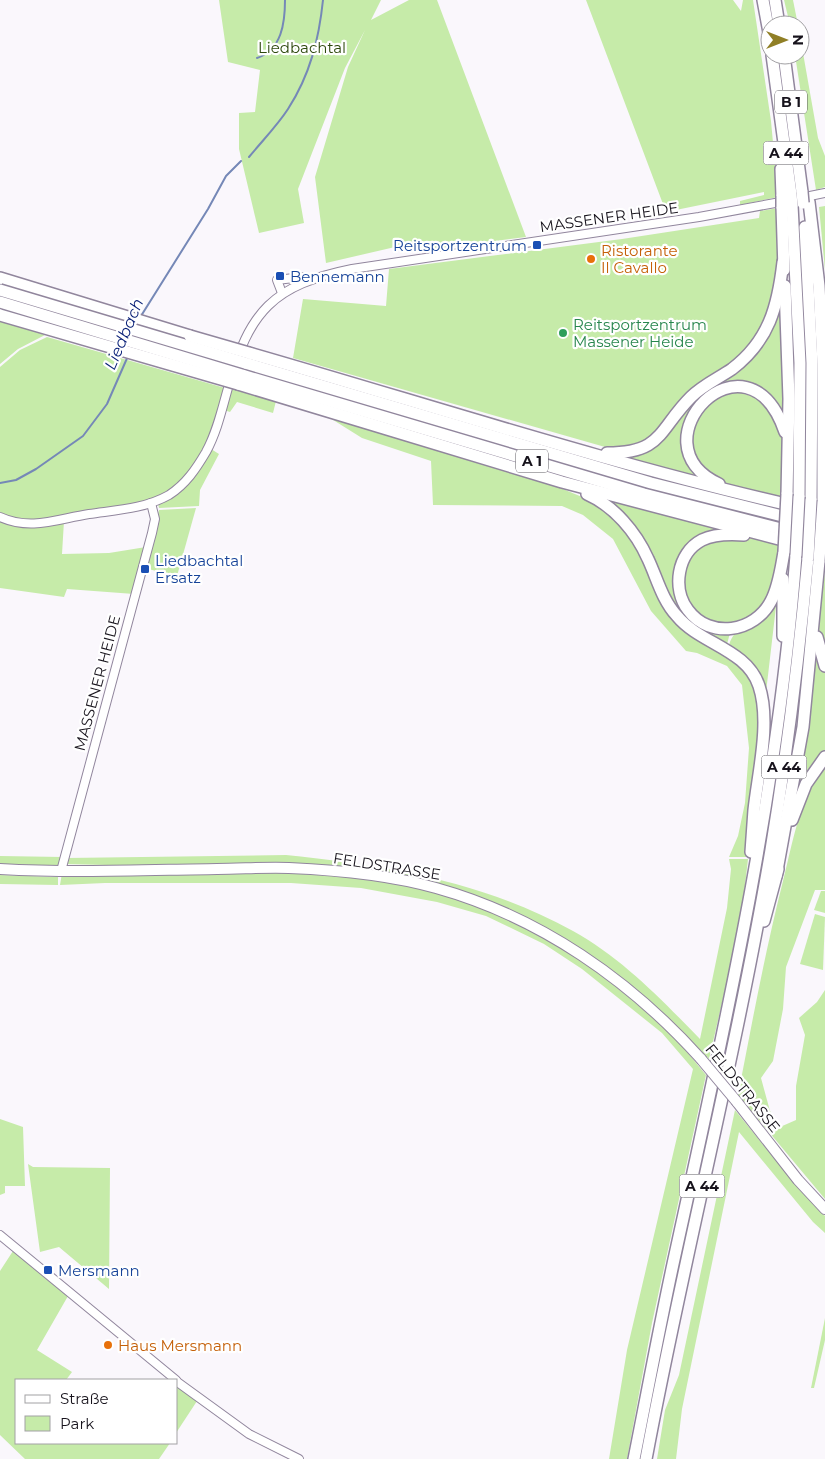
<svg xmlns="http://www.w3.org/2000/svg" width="825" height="1459" font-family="Montserrat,sans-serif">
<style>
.green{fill:#c6eba9}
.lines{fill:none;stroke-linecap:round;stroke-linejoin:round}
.stream{stroke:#7588b7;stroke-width:2}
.minor-casing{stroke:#91869d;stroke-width:10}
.major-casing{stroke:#91869d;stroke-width:12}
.highway-casing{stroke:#91869d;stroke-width:14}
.minor{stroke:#fff;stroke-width:8}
.major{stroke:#fff;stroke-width:10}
.highway{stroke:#fff;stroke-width:11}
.major-bridge-casing{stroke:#91869d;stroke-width:12;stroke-linecap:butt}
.highway-bridge-casing{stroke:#91869d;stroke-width:14;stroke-linecap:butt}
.major-bridge{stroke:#fff;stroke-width:10}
.highway-bridge{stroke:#fff;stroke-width:11}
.transit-dot{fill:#1a4fb4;stroke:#fff;stroke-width:2}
.food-dot{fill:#e8710a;stroke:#fff;stroke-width:2}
.leisure-dot{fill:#2e9e5b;stroke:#fff;stroke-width:2}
.labels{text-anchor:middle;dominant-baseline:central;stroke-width:4.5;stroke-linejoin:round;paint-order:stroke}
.shield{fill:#fff;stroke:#5d5a60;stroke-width:1}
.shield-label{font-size:14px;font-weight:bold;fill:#17131c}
.park-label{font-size:15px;fill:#2d480c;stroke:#fff}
.street-label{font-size:15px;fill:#17131c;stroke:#fff}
.transit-label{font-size:15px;fill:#164399;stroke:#fff;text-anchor:start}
.food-label{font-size:15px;fill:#c56008;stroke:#fff;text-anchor:start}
.leisure-label{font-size:15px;fill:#27864d;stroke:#fff;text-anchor:start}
.water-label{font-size:16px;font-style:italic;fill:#061d76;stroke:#fff}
</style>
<rect width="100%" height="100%" fill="#faf7fc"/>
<!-- green -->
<g class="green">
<polygon points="219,0 381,0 371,20 409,0 437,0 526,237 411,252 408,244 326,263 315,177 348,67 365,30 345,68 298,189 304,223 259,233 239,149 239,113 255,112 260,70 228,62"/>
<polygon points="586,0 733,0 741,11 743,0 753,0 771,121 778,197 740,205 740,201 764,195 764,192 666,212"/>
<polygon points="784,0 793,0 798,25 790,25"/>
<polygon points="800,36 818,138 825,156 825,187 816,190 795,55 800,55"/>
<polygon points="825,206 825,270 819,207"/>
<polygon points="778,208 779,248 777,285 765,325 749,348 645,443 612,449 293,358 303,299 386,306 389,269 622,239 759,218 760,211"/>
<polygon points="780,305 783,305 784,415 772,401 752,388 699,401 687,450 712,482 621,456 627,456 731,372"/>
<polygon points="0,320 45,335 18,349 0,364"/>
<polygon points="47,337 225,388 206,447 189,474 170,491 150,501 33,523 0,515 0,367 20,350"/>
<polygon points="231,389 276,401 273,413 237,402 230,412 224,410"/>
<path d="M739,392L763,400L782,434L784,455L781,497C760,491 733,490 714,478C673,451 693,396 739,392Z"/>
<polygon points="330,418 558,487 599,504 634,539 673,616 733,656 748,671 761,712 748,857 729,857 738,836 745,803 749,748 742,685 727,666 697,653 686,651 651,611 613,539 583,515 562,506 433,505 431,461 362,438"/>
<polygon points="211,449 219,454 200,490 199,506 159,508 158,503 173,495"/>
<polygon points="598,495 724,529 686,548 680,602 730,633 726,648 677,613 650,555"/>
<polygon points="196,508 177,576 144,568 159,510"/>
<path d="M0,520C22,530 41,526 64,521L62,554L109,553L146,547L134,594L67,589L64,597L0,588Z"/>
<polygon points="737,536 779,543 777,573 770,598 747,622 718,625 696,614 682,591 685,562 703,542"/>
<path d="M825,571V655C813,632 823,596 825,571Z"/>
<path d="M777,598L765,701L729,646C731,629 764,609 777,598Z"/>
<polygon points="816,657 825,672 825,753 797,800"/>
<path d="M825,767V890H815L786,967L783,1009L773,1061L761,1078L770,1111L780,1127L796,1120V1086L805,1035L799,1018L817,1002L825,990V1199L738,1095C752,1023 765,952 783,881C793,842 799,799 825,767Z"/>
<path d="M286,855C388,866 482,881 573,931C622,958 662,1000 700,1039L727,908L731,869L729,859H748L741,921L709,1059L676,1025L595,958L508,909L363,871L64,864L66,858Z"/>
<polygon points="0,856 63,857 61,866 0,864"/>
<polygon points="62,873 288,873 362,878 438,892 504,917 548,938 590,963 669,1030 706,1075 652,1323 627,1459 609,1459 627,1350 693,1069 662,1033 582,969 544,944 486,916 437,902 361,888 291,883 105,883 60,885"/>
<polygon points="0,875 58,877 58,885 0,884"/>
<polygon points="821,891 825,891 825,913 814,910"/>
<polygon points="815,914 825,917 823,970 800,964"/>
<polygon points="735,1110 800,1190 825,1216 825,1233 813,1222 739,1132 682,1409 676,1459 657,1459 665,1410 679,1375"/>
<polygon points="0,1119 23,1127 25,1186 5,1186 5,1193 0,1195"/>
<polygon points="28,1164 33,1167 110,1168 109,1289 59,1247 40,1252"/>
<polygon points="13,1251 68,1296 37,1350 72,1372 66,1380 16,1380 16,1443 170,1443 159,1459 25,1459 0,1435 0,1271"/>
<polygon points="825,1318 825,1340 814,1388 811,1388"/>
<polygon points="176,1385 197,1401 176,1433"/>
</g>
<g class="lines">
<!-- stream -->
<g class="stream">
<path d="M257,58C282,50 285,22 285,0"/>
<path d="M249,157C262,141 277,126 288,109C310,75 319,39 323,0"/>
<polyline points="141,316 208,209 226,176 241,161"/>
<polyline points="0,483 16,480 36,469 83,436 107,404 128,356"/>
</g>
<defs>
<g id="minor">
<polyline points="800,198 825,193"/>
<polyline points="282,293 277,280 302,277 308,280"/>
<path d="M0,517C31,531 57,519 89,514C116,510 144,509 169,495C186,484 196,469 206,452C217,432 222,409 228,388C249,311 273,285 352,269L699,217L786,201"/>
<polyline points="61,871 152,533 155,519 151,503"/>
<polyline points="0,1235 176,1380"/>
<polyline points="176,1381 249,1434 299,1459"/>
</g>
<g id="major">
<path d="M0,869C72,873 145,870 217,869C241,869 265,867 289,868C337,870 390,875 436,888C540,917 630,980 701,1059"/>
<polyline points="737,1102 798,1180 825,1209"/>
</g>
<g id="highway">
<polyline points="763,0 770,38"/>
<polyline points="775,0 779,25"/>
<polyline points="772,55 791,194"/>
<polyline points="784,55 802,192"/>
<polyline points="781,169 782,196"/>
<polyline points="809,202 819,286 823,364 823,502"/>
<polyline points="792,205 800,363 799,497"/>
<polyline points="782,207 784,270"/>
<polyline points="805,227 812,363 811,500"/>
<polyline points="0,278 190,336"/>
<polyline points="785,286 789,399 787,494"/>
<path d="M249,353C430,405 610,464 794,506"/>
<polyline points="245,363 651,483 794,519"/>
<polyline points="242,375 644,494 793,532"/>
<polyline points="238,384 562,482 794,543"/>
<path d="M607,453C663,453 658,430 691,397C703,385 719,378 732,369C769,341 778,306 783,262"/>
<path d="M719,484C631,443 747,321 785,432"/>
<path d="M587,494C614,506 636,532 648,559C657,578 662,600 677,616C700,644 747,649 759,686C771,722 758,773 754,810C753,824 752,838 751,852"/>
<path d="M744,535C730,534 714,534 702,540C677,553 672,589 688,610C710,640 755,632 771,601C779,586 781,568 784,552"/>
<polyline points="783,579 783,636"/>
<polyline points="817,637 825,666"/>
<polyline points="792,820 806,784 825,757"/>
<polyline points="776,876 803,727 819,561"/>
<polyline points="764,921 778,869"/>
<path d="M634,1459C647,1394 659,1329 673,1264C724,1030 778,795 796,555"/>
<path d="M646,1459C684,1256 736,1055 771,850C787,753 799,656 808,558"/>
</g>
</defs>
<!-- minor casing -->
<use href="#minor" class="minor-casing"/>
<!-- major casing -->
<use href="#major" class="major-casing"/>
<!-- highway casing -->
<use href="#highway" class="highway-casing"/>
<!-- minor -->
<use href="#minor" class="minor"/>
<!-- major -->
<use href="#major" class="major"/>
<!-- highway -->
<use href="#highway" class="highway"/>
<defs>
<polyline id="major-bridge" points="701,1059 737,1102"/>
<g id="highway-bridge">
<polyline points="802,192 803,203"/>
<polyline points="791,194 792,205"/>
<polyline points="782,196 782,207"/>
<polyline points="0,290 245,363"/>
<polyline points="0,302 242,375"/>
<polyline points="0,315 238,384"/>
<polyline points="190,336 249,353"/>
<polyline points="784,552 787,494"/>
<polyline points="796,555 799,497"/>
<polyline points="808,558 811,500"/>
<polyline points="819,561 823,502"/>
</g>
</defs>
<!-- major-bridge casing -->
<use href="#major-bridge" class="major-bridge-casing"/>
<!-- highway-bridge casing -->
<use href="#highway-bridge" class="highway-bridge-casing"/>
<!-- major-bridge -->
<use href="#major-bridge" class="major-bridge"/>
<!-- highway-bridge -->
<use href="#highway-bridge" class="highway-bridge"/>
</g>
<!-- markers -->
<g class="transit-dot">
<rect x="532" y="240" width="10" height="10" rx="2.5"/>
<rect x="275" y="271" width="10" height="10" rx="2.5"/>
<rect x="140" y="564" width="10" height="10" rx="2.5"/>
<rect x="43" y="1265" width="10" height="10" rx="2.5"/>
</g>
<g class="food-dot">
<circle cx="591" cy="259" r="5"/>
<circle cx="108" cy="1345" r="5"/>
</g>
<circle class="leisure-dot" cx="563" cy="333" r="5"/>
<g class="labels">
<!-- shield labels -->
<g class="shield">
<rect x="775" y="90.5" width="32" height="23" rx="4"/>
<rect x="763.5" y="141.5" width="45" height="23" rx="4"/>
<rect x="516" y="449.5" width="32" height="23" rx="4"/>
<rect x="761.5" y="755.5" width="45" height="23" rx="4"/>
<rect x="679.5" y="1174.5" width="45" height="23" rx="4"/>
</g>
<g class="shield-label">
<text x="791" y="102">B 1</text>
<text x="786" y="153">A 44</text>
<text x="532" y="461">A 1</text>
<text x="784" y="767">A 44</text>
<text x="702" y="1186">A 44</text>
</g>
<!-- park labels -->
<g class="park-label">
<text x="302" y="47">Liedbachtal</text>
</g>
<!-- street labels -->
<g class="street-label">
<text transform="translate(609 217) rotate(-8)">MASSENER HEIDE</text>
<text transform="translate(97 683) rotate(-75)">MASSENER HEIDE</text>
<text transform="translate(387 866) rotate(9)">FELDSTRASSE</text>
<text transform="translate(743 1088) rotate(51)">FELDSTRASSE</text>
</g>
<!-- transit labels -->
<g class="transit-label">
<text x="527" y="245" text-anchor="end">Reitsportzentrum</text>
<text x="290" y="276">Bennemann</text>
<text x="155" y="560">Liedbachtal<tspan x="155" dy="17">Ersatz</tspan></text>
<text x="58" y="1270">Mersmann</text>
</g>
<!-- food labels -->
<g class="food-label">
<text x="601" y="250">Ristorante<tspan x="601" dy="17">Il Cavallo</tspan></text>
<text x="118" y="1345">Haus Mersmann</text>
</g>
<!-- leisure labels -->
<g class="leisure-label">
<text x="573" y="324">Reitsportzentrum<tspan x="573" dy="17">Massener Heide</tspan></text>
</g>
<!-- water labels -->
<g class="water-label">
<text transform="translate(124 334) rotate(-67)">Liedbach</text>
</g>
</g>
<!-- legend -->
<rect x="15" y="1379" width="162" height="65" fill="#ffffff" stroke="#a2a1a4"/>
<rect x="25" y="1395" width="25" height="8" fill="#ffffff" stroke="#a2a1a4"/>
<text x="60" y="1404" font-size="15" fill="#17131c">Straße</text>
<rect x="25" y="1416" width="25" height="15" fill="#c6eba9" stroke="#a2a1a4"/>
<text x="60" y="1429" font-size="15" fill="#17131c">Park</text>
<!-- north arrow -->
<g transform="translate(785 40) rotate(90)"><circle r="24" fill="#ffffff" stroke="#a2a1a4"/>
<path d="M0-4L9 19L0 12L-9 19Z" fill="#907f26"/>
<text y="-8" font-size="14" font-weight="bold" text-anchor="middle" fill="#17131c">N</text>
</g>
</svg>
